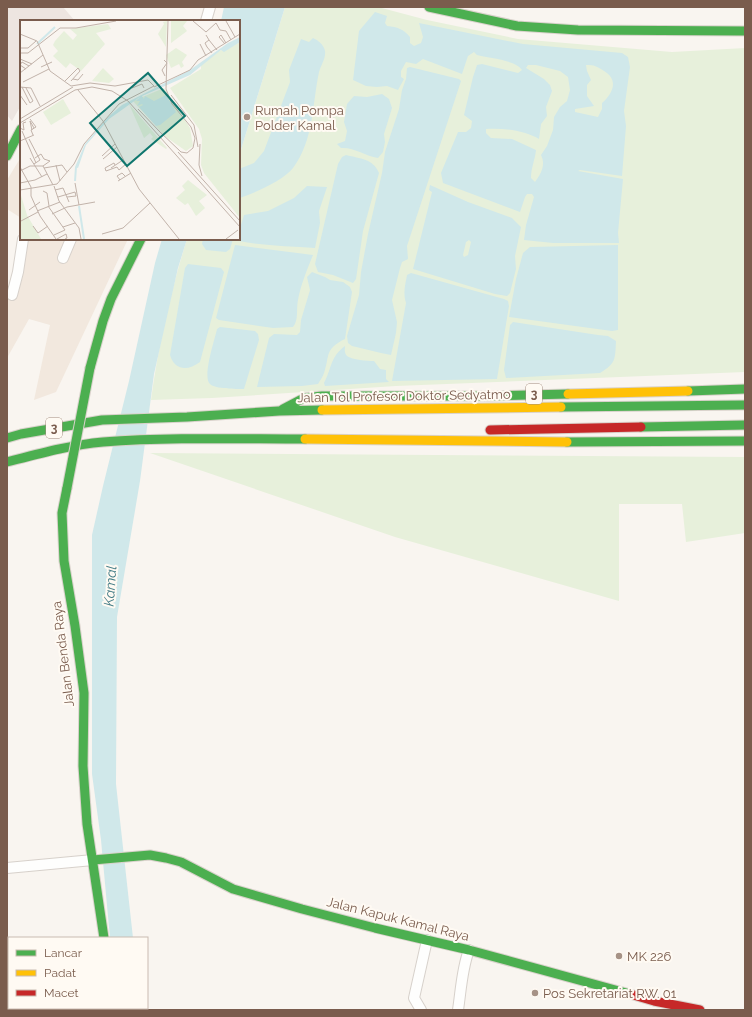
<svg xmlns="http://www.w3.org/2000/svg" width="752" height="1017" font-family="Raleway,sans-serif">
<style>
.residential{fill:#f2e8de}
.industrial{fill:#ede5e0}
.green{fill:#e7f0db}
.water{fill:#d0e8ea;fill-rule:evenodd}
.lines{fill:none;stroke-linecap:round;stroke-linejoin:round}
.street-casing{stroke:#d7d1cb;stroke-width:12}
.fast-casing{stroke:#d9d2cb;stroke-width:11}
.slow-casing{stroke:#d9d2cb;stroke-width:11}
.jam-casing{stroke:#d9d2cb;stroke-width:11}
.street{stroke:#fefefd;stroke-width:10}
.fast{stroke:#4caf50;stroke-width:9}
.slow{stroke:#ffc107;stroke-width:9}
.jam{stroke:#c62828;stroke-width:9}
.fast-bridge-casing{stroke:#d9d2cb;stroke-width:11;stroke-linecap:butt}
.fast-bridge{stroke:#4caf50;stroke-width:9}
.poi-dot{fill:#a69286;stroke:#fffaf3;stroke-width:1.5}
.labels{text-anchor:middle;dominant-baseline:central;stroke-width:4;stroke-linejoin:round;paint-order:stroke}
.shield{fill:#fffaf3;stroke:#a28b7f;stroke-width:1}
.shield-label{font-size:12px;font-weight:bold;fill:#7a5c4d}
.poi-label{font-size:13px;fill:#7a5c4d;stroke:#fffaf3;text-anchor:start}
.street-label{font-size:13px;fill:#7a5c4d;stroke:#fffaf3}
.water-label{font-size:14px;font-style:italic;fill:#437c86;stroke:#fffaf3}
.inset-river{fill:none;stroke:#d0e8ea;stroke-width:2}
.inset-road{fill:none;stroke:#c2b3aa;stroke-width:1}
.view{fill:#0f766e;fill-opacity:0.15;stroke:#0f766e;stroke-width:2}
.inset-edge{fill:none;stroke:#7a5c4d;stroke-width:2}
</style>
<rect width="100%" height="100%" fill="#f9f5f0"/>
<!-- residential -->
<g class="residential">
<polygon points="21,157 21,218 7,209 7,180"/>
<polygon points="23,239 128,239 56,392 34,400 50,325 29,319 7,358 7,293"/>
</g>
<!-- industrial -->
<polygon class="industrial" points="7,7 63,7 75,21 21,21 21,105 12,121 7,115"/>
<!-- green -->
<g class="green">
<path d="M285,7H378L427,20L518,39L672,52L745,48V372L396,386L212,398L151,400C158,347 171,290 187,239H239V156Z"/>
<polygon points="150,453 745,457 745,533 686,542 682,504 619,504 619,601 395,537"/>
</g>
<!-- water -->
<g class="water">
<polygon points="224,7 285,7 239,156 239,21 221,21"/>
<path d="M375,12L387,16L385,23L387,26C398,27 403,29 410,37V43L414,46L421,43L423,37L419,23L523,44L622,53L628,57L630,67L624,111L626,126L622,176L580,170L578,171L623,179L618,233L619,243H553L524,240L526,225L534,197L532,194H527L525,197L520,212L443,183L441,173L458,132H466L471,128L472,121L464,115L473,77L477,65L482,64L518,73L522,70C516,60 488,58 477,55L474,52L468,56L462,74L423,59L416,64L406,62L401,71V77L404,79L398,90L387,86L377,87L366,86L353,80L359,31ZM528,65H536L560,71L568,77L570,90L567,101L560,107L554,117L553,130L547,146L541,155C546,165 541,174 535,182L531,178C531,168 535,160 536,150L512,139L491,138L486,133V129C503,128 524,130 539,139L541,124L547,116L546,107L552,91L550,85L544,79L526,68ZM586,65C595,65 596,66 604,71C619,80 613,93 602,103V109L598,117L575,112V109L594,106L587,96V85L591,80L587,71Z"/>
<path d="M313,38C318,40 324,45 325,51C326,58 321,65 319,72C312,105 314,140 293,168C284,180 253,194 239,198V169L254,163L264,151L290,82L289,70L301,39L309,42Z"/>
<polygon points="410,67 459,79 461,81 407,246 408,259 402,262 400,268 392,300 397,322 396,333 391,355 381,353 352,346 348,343 347,336 359,295 361,272 368,234 382,173 385,152 399,109 402,90 406,79 407,68"/>
<path d="M382,94L389,99L392,108L384,134L385,142L383,152L378,158C365,156 354,147 341,148L337,144L345,141L347,131L344,122L347,104L354,96L367,97Z"/>
<path d="M346,155C361,159 372,158 379,173L363,231L356,279L353,283L333,275L318,272L315,264L338,164L342,157Z"/>
<path d="M430,185L468,202L512,218L521,227L515,256L516,269L510,293L507,296L495,294L413,269L432,192L429,190ZM469,240L471,242L468,255L464,257L463,255L466,242Z"/>
<path d="M307,186L327,187L319,211L320,223L315,248C290,246 264,246 239,241L236,239H239V231L244,215L268,211L294,198Z"/>
<polygon points="162,239 187,239 178,268 154,374 140,481 117,617 116,784 133,938 110,938 101,840 92,774 92,535 103,486 129,381 155,263"/>
<polygon points="203,239 233,239 230,249 226,252 206,250 202,244"/>
<path d="M235,245L313,255C307,270 301,284 298,300C296,309 299,320 293,327L273,328L219,320L216,318Z"/>
<polygon points="618,245 618,330 612,331 509,317 516,279 523,253 530,247"/>
<path d="M188,264L221,268L224,272L200,362C188,371 175,371 170,355L185,268Z"/>
<path d="M312,272L325,277L330,280L343,282L350,287L352,292L345,339C324,349 330,356 324,373C323,377 320,380 318,384L302,386L257,387L269,338L274,334L297,335L300,332L301,320L310,290L307,277Z"/>
<path d="M411,273L504,299L508,301L509,306L497,379L392,381L406,303C403,293 405,286 407,275Z"/>
<path d="M513,322L598,335L608,336L616,341C615,360 616,363 600,373L506,378L504,370L510,325Z"/>
<path d="M220,327L255,331L258,334L259,340L244,389C237,389 215,389 210,384C202,377 215,339 217,329Z"/>
<path d="M345,346C345,349 344,353 347,356C352,360 368,361 374,361L380,369L386,370V379L389,382L325,386L324,383C332,368 330,357 345,346Z"/>
</g>
<g class="lines">
<defs>
<g id="street">
<polyline points="206,21 210,7"/>
<polyline points="63,258 71,239"/>
<polyline points="12,295 18,272 23,239"/>
<polyline points="7,868 93,860"/>
<polyline points="421,1010 414,998 427,940"/>
<path d="M458,1010C461,990 462,968 469,950"/>
</g>
<g id="fast">
<polyline points="429,7 517,26 578,30 745,31"/>
<polyline points="7,156 21,129"/>
<polyline points="90,368 103,321 111,299 141,239"/>
<polyline points="688,391 745,389"/>
<polyline points="561,407 745,405"/>
<polyline points="283,409 304,398 322,396 489,396 568,394"/>
<polyline points="641,427 745,425"/>
<polyline points="7,438 21,434 102,420 187,417 279,411 322,410"/>
<polyline points="567,442 745,441"/>
<path d="M7,462C38,454 70,445 103,442C170,437 238,439 305,439"/>
<polyline points="67,488 62,513 64,561 75,626 84,693 83,766 87,824 104,938"/>
<polyline points="93,860 150,855 166,858 181,862 233,889 302,909 375,928 469,950 630,994"/>
<polyline points="117,1008 117,1010"/>
</g>
<g id="slow">
<polyline points="568,394 688,391"/>
<polyline points="322,410 561,407"/>
<polyline points="305,439 567,442"/>
</g>
<g id="jam">
<polyline points="490,430 641,427"/>
<polyline points="630,994 654,1001 700,1010"/>
</g>
</defs>
<!-- street casing -->
<use href="#street" class="street-casing"/>
<!-- fast casing -->
<use href="#fast" class="fast-casing"/>
<!-- slow casing -->
<use href="#slow" class="slow-casing"/>
<!-- jam casing -->
<use href="#jam" class="jam-casing"/>
<!-- street -->
<use href="#street" class="street"/>
<!-- fast -->
<use href="#fast" class="fast"/>
<!-- slow -->
<use href="#slow" class="slow"/>
<!-- jam -->
<use href="#jam" class="jam"/>
<defs>
<polyline id="fast-bridge" points="67,488 90,368"/>
</defs>
<!-- fast-bridge casing -->
<use href="#fast-bridge" class="fast-bridge-casing"/>
<!-- fast-bridge -->
<use href="#fast-bridge" class="fast-bridge"/>
</g>
<!-- markers -->
<g class="poi-dot">
<circle cx="247" cy="117" r="4"/>
<circle cx="619" cy="956" r="4"/>
<circle cx="535" cy="993" r="4"/>
</g>
<g class="labels">
<!-- shield labels -->
<g class="shield">
<rect x="526" y="384" width="16" height="20" rx="3"/>
<rect x="46" y="418" width="16" height="20" rx="3"/>
</g>
<g class="shield-label">
<text x="534" y="394">3</text>
<text x="54" y="428">3</text>
</g>
<!-- poi labels -->
<g class="poi-label">
<text x="255" y="110">Rumah Pompa<tspan x="255" dy="15">Polder Kamal</tspan></text>
<text x="627" y="956">MK 226</text>
<text x="543" y="993">Pos Sekretariat RW. 01</text>
</g>
<!-- street labels -->
<g class="street-label">
<text transform="translate(404 396) rotate(-1)">Jalan Tol Profesor Doktor Sedyatmo</text>
<text transform="translate(63 654) rotate(-97)">Jalan Benda Raya</text>
<text transform="translate(398 919) rotate(14)">Jalan Kapuk Kamal Raya</text>
</g>
<!-- water labels -->
<g class="water-label">
<text transform="translate(110 586) rotate(-86)">Kamal</text>
</g>
</g>
<!-- overview -->
<g transform="translate(20 20)">
<rect width="220" height="220" fill="#f9f5f0"/>
<path d="M147,1L146,27L138,14L144,4L143,2ZM151,1H167L163,6L167,11L151,23ZM88,4L91,9L76,13L85,24L61,51L50,43L46,48L33,36L38,31L33,25L35,21L44,11L53,20L57,15L50,9ZM220,22L219,98L220,198L184,153L181,145L182,119L179,109L150,68L181,49V45L201,30L204,31ZM156,28L167,35L162,42L164,46L161,48L159,44L151,48L146,35ZM83,48L94,59L89,63L72,61ZM144,68L170,108L173,126L166,131L146,117L113,81ZM43,79L51,93L31,105L23,92ZM109,84L147,128L146,129L131,119L133,117L130,113L124,118ZM168,160L187,175L179,181L185,188L176,196L168,183L165,185L156,178L165,170L162,166ZM0,172L7,195L21,219H0Z" fill="#e7f0db"/>
<path d="M220,17V22L204,32L201,30L170,55L122,76L124,79L125,76L134,81L146,75L156,92L140,105L136,106L119,87L123,85L122,84L117,86L120,81H116L120,77L89,99L66,125L58,148L55,147L65,124L88,97L102,85L170,50L208,23Z" fill="#d0e8ea"/>
<path class="inset-river" d="M17,24L35,7M55,161L56,147M59,186L64,219"/>
<path class="inset-road" d="M173,1L186,12L196,3L200,10L206,11L211,20M206,1L215,17M0,14L17,21L30,51L51,66L70,63L95,66L128,60L134,66L99,84L64,124L54,144L37,164L0,170M186,15L189,20L185,23L187,27L192,33M189,20L197,30M180,24L186,36M205,24L199,17L201,15L206,23M0,28H8L16,21M0,33H8L40,8H56L96,1M0,39L12,44M144,40L147,43L142,50L145,56M21,47L32,42M6,49L0,45L2,42L9,46M0,53L23,35M53,59L58,60L63,54M45,61L58,48L60,51L51,61M3,62L29,49M0,67L11,68L20,86M2,67L10,83L13,81L6,68M134,67L170,50L178,40L220,14M112,68L122,64L124,68M58,70L83,101M0,75L7,85M151,75L174,105L178,127M118,89L140,112M0,99L53,67M10,99L16,107L11,110L13,115M83,101L119,169L159,219M0,103L55,70L72,67L92,71L108,81L220,207M0,108L4,110L3,103L6,102M12,110L10,101L14,108M138,110L161,132L167,133L173,128L175,118L171,107L152,84L146,69L148,1M2,111L16,143M9,119L20,140L14,144M0,121L14,115M180,124L179,145L182,156M158,132L220,201M82,136L95,124M10,138L22,157M15,138L21,134L24,139L30,141L23,146M83,139L97,127M36,145L40,161M95,145L94,143L85,148L86,151L97,147L99,150L106,144M0,147L11,167V176L20,196L36,219M24,148L42,145L47,152M91,148L103,140M0,151L10,146H23L33,165M100,160L97,156L102,153L105,156M98,161L111,153M0,163L15,160L27,154M55,163L59,185M34,166L39,181L59,208L61,219M35,170L43,168L49,182M23,171L27,173L29,186M38,177L55,172L56,176L47,177M28,186L45,210L34,215M9,190L20,182M17,191L40,182M32,194L47,187L75,182M1,201L18,192M13,206L18,213L28,206M43,207L55,203M82,214L103,208L130,183M37,219L46,214L47,218L45,219M206,219L218,210"/>
<path class="view" d="M128,53L165,96L107,146L70,103Z"/>
<rect width="220" height="220" class="inset-edge"/>
</g>
<!-- border -->
<rect width="752" height="1017" fill="none" stroke="#7a5c4d" stroke-width="16"/>
<!-- legend -->
<rect x="8" y="937" width="140" height="72" fill="#fffaf3" stroke="#cabbb1"/>
<rect x="16" y="950" width="20" height="6" fill="#4caf50" stroke="#cabbb1"/>
<text x="44" y="957" font-size="12" fill="#7a5c4d">Lancar</text>
<rect x="16" y="970" width="20" height="6" fill="#ffc107" stroke="#cabbb1"/>
<text x="44" y="977" font-size="12" fill="#7a5c4d">Padat</text>
<rect x="16" y="990" width="20" height="6" fill="#c62828" stroke="#cabbb1"/>
<text x="44" y="997" font-size="12" fill="#7a5c4d">Macet</text>
</svg>
